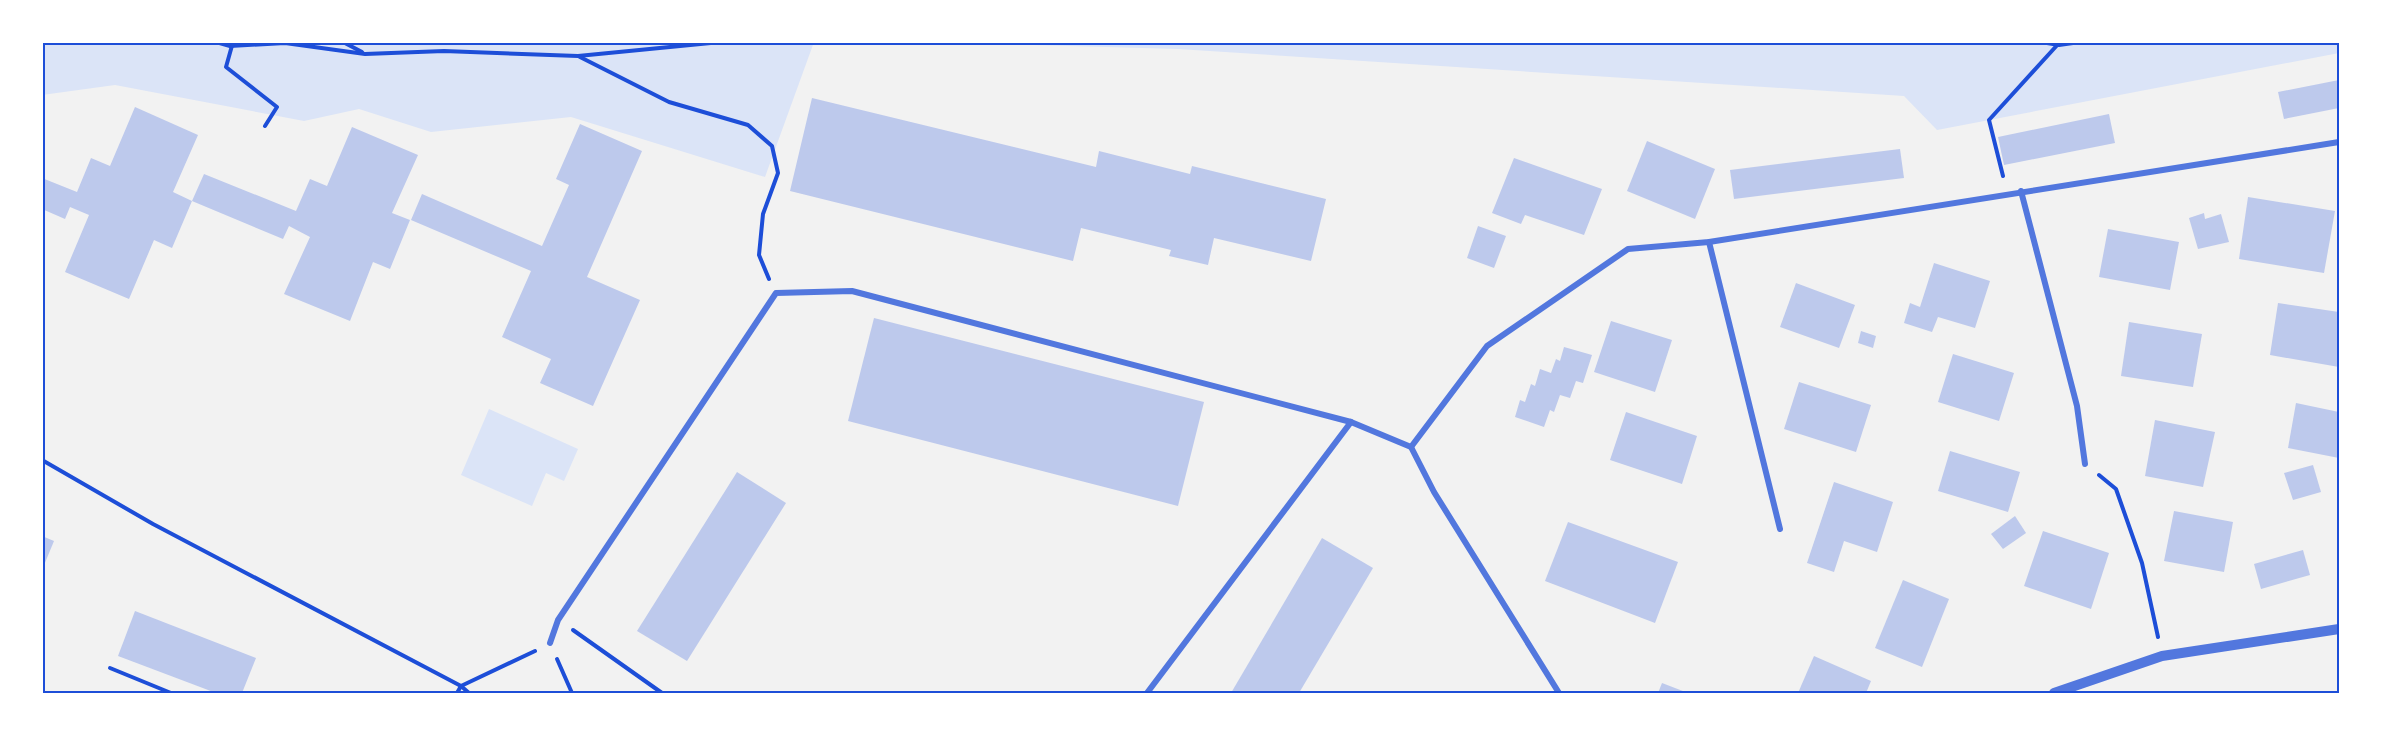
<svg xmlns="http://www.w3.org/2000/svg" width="2381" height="735" font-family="Roboto,sans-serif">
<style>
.green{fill:#dbe4f7}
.building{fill:#bdc9ec}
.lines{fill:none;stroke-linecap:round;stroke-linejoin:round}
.path{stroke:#1d4ed8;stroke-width:4}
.minor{stroke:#5277de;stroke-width:6}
.tertiary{stroke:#5277de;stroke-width:10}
.neatline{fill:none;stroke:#1d4ed8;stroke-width:2}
</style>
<rect width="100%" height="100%" fill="#f2f2f2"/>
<!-- green -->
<g class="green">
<polygon points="42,42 814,42 765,177 571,117 431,132 359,109 304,121 115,85 42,95"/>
<polygon points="923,42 2339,42 2339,53 1937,130 1904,96 1178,49"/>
<polygon points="489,409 578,449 564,481 546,473 532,506 461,475"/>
</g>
<!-- building -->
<g class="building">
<polygon points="2339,80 2339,108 2284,119 2278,92"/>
<polygon points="812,98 1096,167 1099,151 1190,174 1192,166 1326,199 1311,261 1214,238 1208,265 1169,256 1171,250 1081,228 1073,261 790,191"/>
<polygon points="135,107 198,135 173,192 192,201 172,248 154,240 129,299 65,272 89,215 70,207 65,219 42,209 42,178 77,192 91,158 110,166"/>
<polygon points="2109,114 2115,143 2004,165 1998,137"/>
<polygon points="580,124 642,151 587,277 640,300 593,406 540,383 551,359 502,337 531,271 411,220 422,194 542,246 569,185 556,179"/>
<polygon points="352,127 418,155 392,213 410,220 390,269 373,262 350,321 284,294 310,237 289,226 283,239 192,201 204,174 296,211 310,179 327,186"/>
<polygon points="1647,141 1715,169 1695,219 1627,191"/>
<polygon points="1900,149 1904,178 1734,199 1730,170"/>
<polygon points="1514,158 1602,189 1584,235 1525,215 1521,224 1492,213"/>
<polygon points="2248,197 2335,211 2324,273 2239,259"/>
<polygon points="2204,213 2205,219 2221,214 2229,242 2198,249 2189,218"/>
<polygon points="1478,226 1506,236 1494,268 1467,258"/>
<polygon points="2108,229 2179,242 2170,290 2099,277"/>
<polygon points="1934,263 1990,281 1975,328 1938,317 1932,332 1904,323 1910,303 1920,307"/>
<polygon points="1796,283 1855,305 1839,348 1780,327"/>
<polygon points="2278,303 2339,312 2339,367 2270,355"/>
<polygon points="874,318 1204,402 1178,506 848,421"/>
<polygon points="1611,321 1672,340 1655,392 1594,372"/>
<polygon points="2129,322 2202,334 2193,387 2121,376"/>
<polygon points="1861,331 1876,336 1873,348 1858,343"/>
<polygon points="1564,347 1592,355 1583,383 1576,381 1570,398 1560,395 1554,412 1550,410 1544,427 1515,417 1520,400 1525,402 1531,384 1535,386 1540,369 1551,373 1556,359 1560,361"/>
<polygon points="1953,354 2014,373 1999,421 1938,402"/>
<polygon points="1799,382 1871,405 1856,452 1784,429"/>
<polygon points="2296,403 2339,412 2339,458 2288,448"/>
<polygon points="1626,412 1697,436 1682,484 1610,460"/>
<polygon points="2155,420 2215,432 2203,487 2145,476"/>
<polygon points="1950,451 2020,472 2008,512 1938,491"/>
<polygon points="2313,465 2321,492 2293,500 2284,473"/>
<polygon points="737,472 786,503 687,661 637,631"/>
<polygon points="1834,482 1893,502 1877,552 1844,541 1834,572 1807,563"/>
<polygon points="2174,511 2233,522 2224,572 2164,561"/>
<polygon points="2015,516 2026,533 2003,549 1991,534"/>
<polygon points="1568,522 1678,562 1655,623 1545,581"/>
<polygon points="2043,531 2109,553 2091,609 2024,586"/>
<polygon points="42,536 54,541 42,570"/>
<polygon points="1322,538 1373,568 1299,693 1231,693"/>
<polygon points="2303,550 2310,575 2261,589 2254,564"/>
<polygon points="1903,580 1949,599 1922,667 1875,648"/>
<polygon points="135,611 256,658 242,693 216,693 118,656"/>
<polygon points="1814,656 1871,681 1866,693 1798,693"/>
<polygon points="1662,683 1688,693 1658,693"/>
</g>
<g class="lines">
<!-- path -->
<g class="path">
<polyline points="216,42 230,46 285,43 365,54 444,51 578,56 721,42"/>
<polyline points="233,42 226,67 277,107 265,126"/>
<polyline points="343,42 362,52"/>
<polyline points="2041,42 2059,45 2080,42"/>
<polyline points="580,57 669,102 748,125 772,146 778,173 763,214 759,255 769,279"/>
<polyline points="2003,176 1989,120 2060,42"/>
<polyline points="42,460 153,524 461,686 469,693"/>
<polyline points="2099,475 2116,489 2142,563 2158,637"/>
<polyline points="573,630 662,693"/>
<polyline points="557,659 572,693"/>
<polyline points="110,668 171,693"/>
<polyline points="457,693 461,686 535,651"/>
</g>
<!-- minor -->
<g class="minor">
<polyline points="2021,191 2077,406 2085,464"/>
<polyline points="1709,242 1780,529"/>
<polyline points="1411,447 1487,346 1628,249 1709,242 2339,142"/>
<polyline points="550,643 558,620 776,293 852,291 1351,422 1411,447 1434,492 1559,693"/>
<polyline points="1147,693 1351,422"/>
</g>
<!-- tertiary -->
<polyline class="tertiary" points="2054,693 2162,656 2339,629"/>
</g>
<!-- border -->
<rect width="2381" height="735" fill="none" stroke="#ffffff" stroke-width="87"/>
<rect x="44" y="44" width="2294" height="648" class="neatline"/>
</svg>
